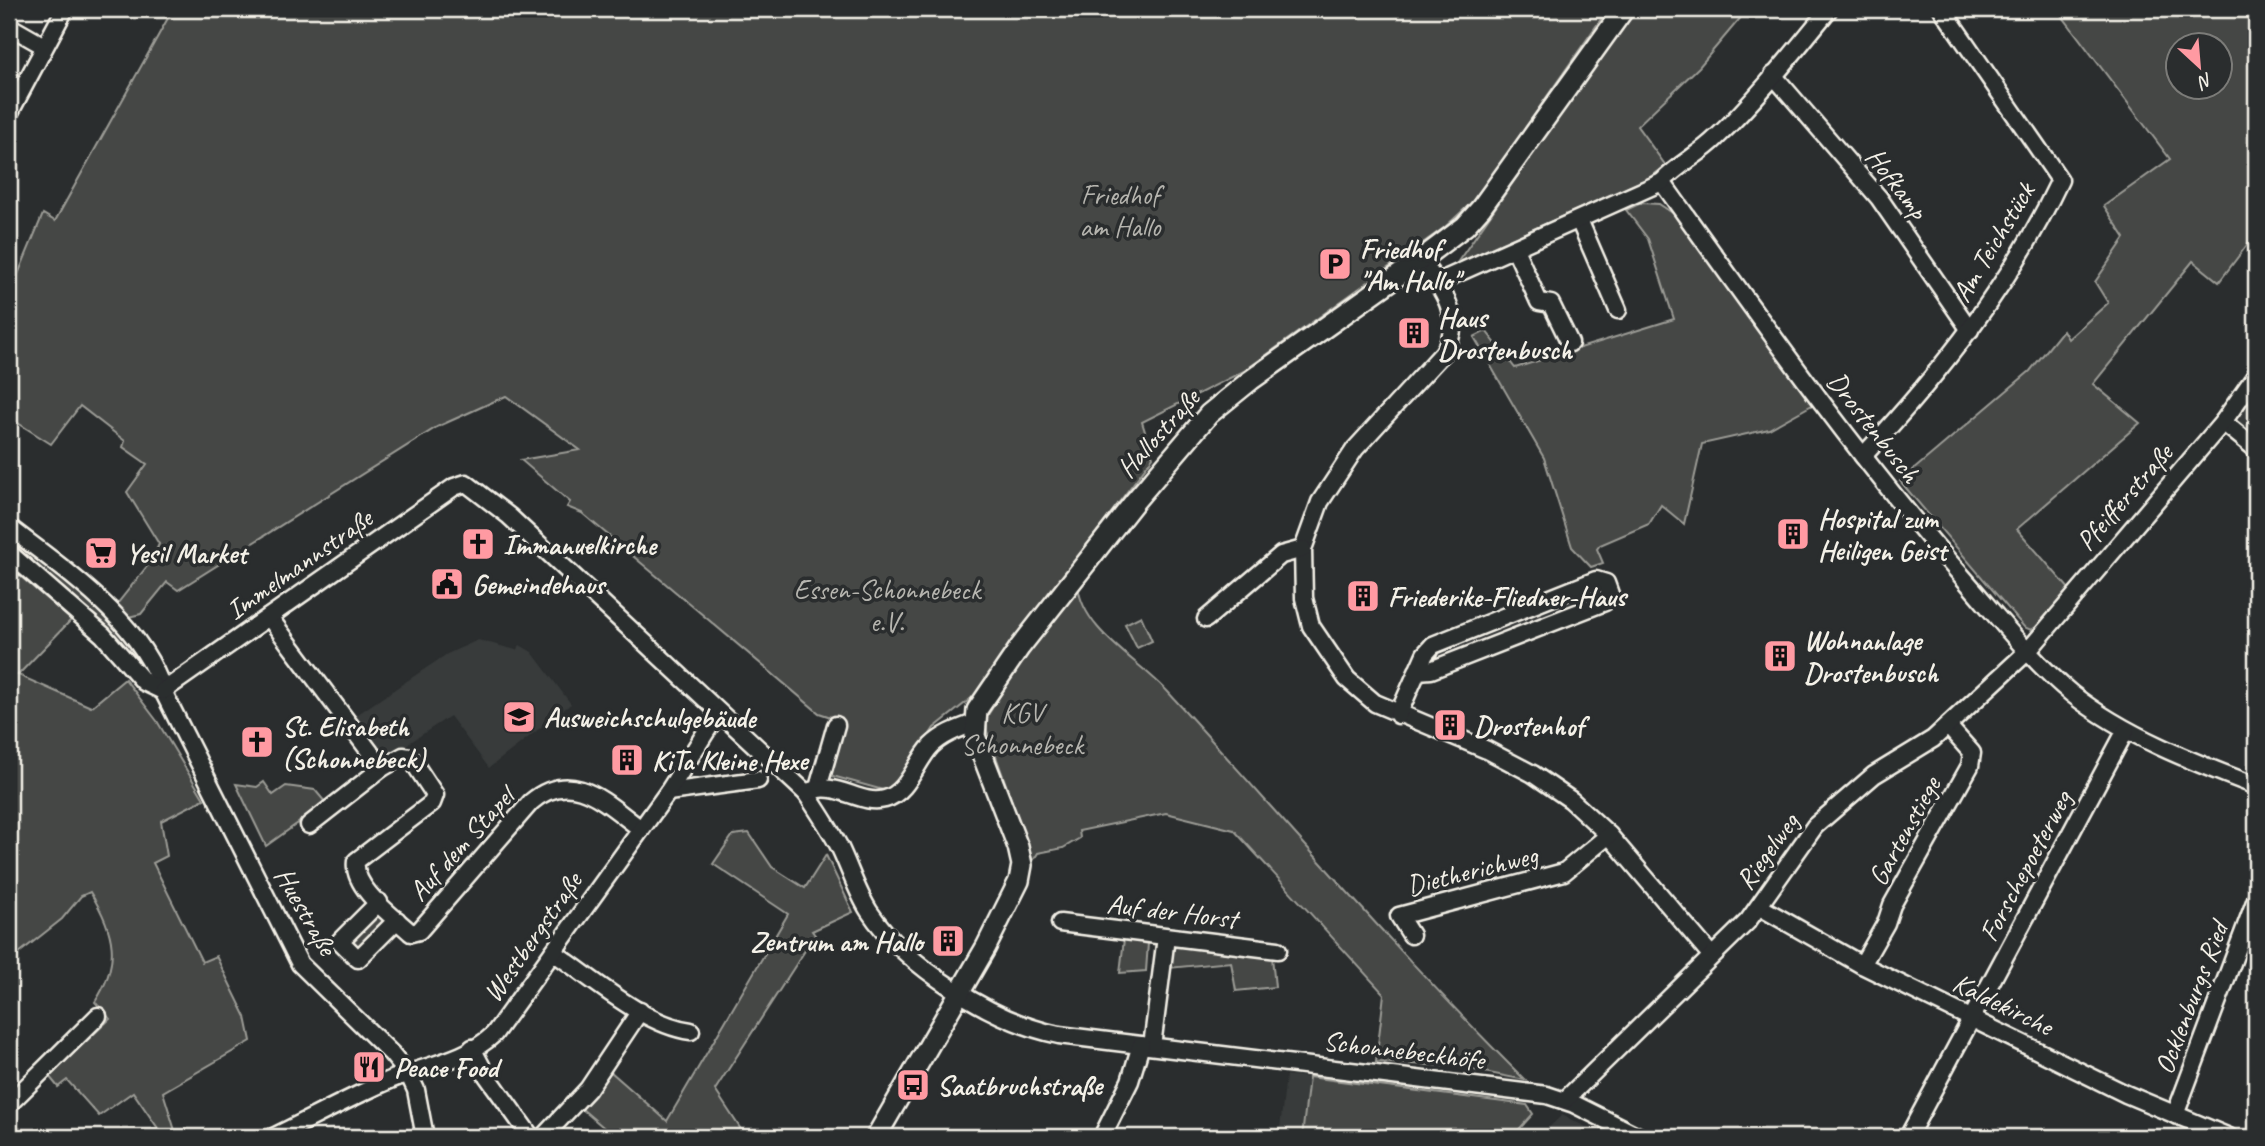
<svg xmlns="http://www.w3.org/2000/svg" width="2265" height="1146" font-family="Caveat,sans-serif">
<style>
.built{fill:#373a3a}
.green{fill:#444645;stroke:#9c9c96;stroke-width:2;fill-rule:evenodd}
.lines{fill:none;stroke-linecap:round;stroke-linejoin:round}
.minor-casing{stroke:#f4f1e8;stroke-width:21}
.major-casing{stroke:#f4f1e8;stroke-width:24}
.minor{stroke:#2a2d2e;stroke-width:16}
.major{stroke:#2a2d2e;stroke-width:19}
.labels{text-anchor:middle;dominant-baseline:central;stroke-width:7;stroke-linejoin:round;paint-order:stroke}
.street-label{font-size:28px;fill:#f4f1e8;stroke:#2a2d2e}
.park-label{font-size:28px;fill:#b6b5af;stroke:#2a2d2e}
.poi-label{font-size:28px;font-weight:bold;fill:#f4f1e8;stroke:#2a2d2e;text-anchor:start}
</style>
<rect width="100%" height="100%" fill="#2a2d2e"/>
<filter id="ink" filterUnits="userSpaceOnUse"><feTurbulence type="fractalNoise" baseFrequency=".0143" numOctaves="2"/><feDisplacementMap in="SourceGraphic" scale="14" xChannelSelector="R" yChannelSelector="G"/><feConvolveMatrix kernelMatrix="1 2 1 2 8 2 1 2 1" color-interpolation-filters="sRGB"/></filter>
<g filter="url(#ink)">
<!-- built -->
<g class="built">
<polygon points="2256,390 2256,439 2240,425 2239,414"/>
<polygon points="478,640 516,650 520,645 532,652 571,704 489,768 450,716 382,761 352,718 447,654"/>
<polygon points="1286,1075 1309,1077 1302,1137 1279,1137"/>
<polygon points="1562,1115 1606,1137 1539,1137"/>
</g>
<!-- green -->
<g class="green">
<polygon points="173,9 1608,9 1491,177 1470,204 1445,227 1244,371 1142,422 1153,457 974,696 934,728 896,786 883,790 829,775 843,721 819,713 582,513 567,507 570,502 521,460 580,450 506,396 437,427 178,590 167,582 141,614 124,618 114,608 152,560 159,544 127,492 147,464 123,447 125,441 80,406 51,444 10,418 9,296 43,214 55,221"/>
<polygon points="1637,9 1748,9 1699,67 1637,126 1666,166 1647,179 1457,263 1623,24"/>
<path d="M2057,9H2256V233L2219,282L2193,261L2093,384L2140,423L2017,529L2070,590L2039,626L2031,630L2024,627L1900,481L2030,371L2063,330L2068,339L2108,303L2095,282L2125,238L2104,206L2170,159ZM2178,46H2220V88H2178Z"/>
<polygon points="1641,203 1659,204 1677,216 1812,405 1769,429 1702,444 1684,524 1661,505 1649,524 1600,545 1597,549 1603,563 1591,567 1572,547 1544,458 1474,337 1486,331 1515,368 1674,319 1648,239 1626,210"/>
<path d="M9,538C26,551 44,562 62,575C83,590 147,651 148,676L113,636L9,545Z"/>
<path d="M13,570L71,620L18,675L91,707L125,679L157,721L204,799L161,821L167,856L153,863L202,962L216,956L246,1017L251,1041L163,1092L177,1137H164L133,1092L99,1116L67,1080L58,1087L49,1076L110,1019L95,1002C121,962 115,932 90,892L81,896L62,919L9,961V576Z"/>
<path d="M1078,585C1082,631 1138,659 1168,692C1286,822 1400,956 1525,1080L1458,1067V1062L1448,1061L1447,1066L1376,1062L1384,994L1234,830L1166,813L1079,831L1080,838L1063,848L1038,853L1033,861L987,731L986,718L1032,645Z"/>
<polygon points="1141,616 1152,641 1137,648 1125,624"/>
<polygon points="264,782 273,795 286,786 315,790 326,803 266,846 236,784 257,787"/>
<polygon points="749,833 772,867 805,888 826,855 853,912 812,931 815,935 715,1090 746,1137 615,1137 582,1109 611,1072 667,1121 788,914 713,864 733,835"/>
<polygon points="379,905 393,920 358,956 343,941"/>
<polygon points="1124,939 1148,943 1146,971 1120,973"/>
<polygon points="1178,946 1272,957 1275,987 1236,991 1231,962 1169,968 1172,949"/>
<polygon points="1309,1077 1527,1105 1533,1114 1512,1137 1302,1137"/>
</g>
<g class="lines">
<defs>
<g id="minor">
<polyline points="9,26 44,46"/>
<polyline points="1773,75 1879,198 1970,330"/>
<polyline points="9,114 65,9"/>
<path d="M1662,182C1760,319 1856,456 1967,582C2000,620 2033,662 2072,694C2125,736 2193,762 2256,786"/>
<polyline points="1579,220 1618,310"/>
<polyline points="1515,249 1539,302 1551,304 1570,343"/>
<path d="M1420,260C1442,287 1466,320 1443,353L1355,449L1320,502L1303,549L1304,598L1311,626L1347,679L1375,703L1487,750L1533,774L1571,800L1609,835L1711,955"/>
<path d="M1438,282L1662,182C1678,164 1699,155 1716,138C1757,99 1793,53 1829,9"/>
<polyline points="2223,422 2256,449"/>
<path d="M1863,456C1941,372 2011,284 2060,180L1942,9"/>
<path d="M9,527C64,570 141,620 163,691L300,964L391,1053L409,1075L416,1090L425,1137"/>
<polyline points="9,553 103,635 144,682 163,691"/>
<path d="M269,617L382,768L403,756L410,757L435,795L432,803L356,861C352,888 393,916 411,933L419,931L531,802C573,767 605,803 641,829"/>
<polyline points="1206,619 1281,555 1303,549"/>
<path d="M163,691L454,487L466,483L509,516L806,793C818,811 830,829 840,848C850,869 857,892 869,911C906,967 994,1022 1059,1035L1547,1095L1574,1104L1640,1137"/>
<polyline points="1398,715 1425,654 1433,645 1596,580 1606,583 1610,594 1605,602 1431,670 1417,671"/>
<polyline points="818,788 836,725"/>
<polyline points="668,792 758,780"/>
<path d="M806,793C836,778 858,806 885,799C908,793 916,762 931,746C943,734 958,729 974,723"/>
<polyline points="309,825 382,768"/>
<polyline points="379,902 340,941 358,959 397,920"/>
<polyline points="1760,907 1862,965 2126,1094 2229,1137"/>
<polyline points="1060,923 1278,950"/>
<polyline points="1411,935 1399,916 1564,872 1609,835"/>
<path d="M553,952C592,978 644,1025 691,1031"/>
<polyline points="1862,965 1886,923 1892,905 1970,766 1972,753 1948,726"/>
<polyline points="1152,1046 1166,937"/>
<polyline points="472,1048 485,1073 531,1137"/>
<polyline points="1565,1100 1748,921 1815,826 1874,775 1933,739 2028,651 2223,422 2256,375"/>
<polyline points="9,1104 98,1016"/>
<polyline points="2175,1115 2256,899"/>
<path d="M273,1137C312,1118 351,1097 390,1080C424,1066 467,1060 494,1034L668,792L718,713"/>
<polyline points="543,1137 588,1089 640,1011"/>
<polyline points="1102,1137 1130,1081 1141,1045"/>
<polyline points="1908,1137 2126,730"/>
</g>
<polyline id="major" points="876,1137 986,947 1019,881 1022,865 1018,847 975,736 977,710 1020,647 1135,501 1209,414 1251,380 1420,260 1465,226 1481,208 1624,9"/>
</defs>
<!-- minor casing -->
<use href="#minor" class="minor-casing"/>
<!-- major casing -->
<use href="#major" class="major-casing"/>
<!-- minor -->
<use href="#minor" class="minor"/>
<!-- major -->
<use href="#major" class="major"/>
</g>
</g>
<!-- icons -->
<defs>
<symbol id="parking-square" viewBox="-11 -11 22 22"><rect x="-9" y="-9" width="18" height="18" rx="4" fill="#ff9aa2" stroke="#2a2d2e"/><path d="M-3.5-5.5H1a3.5 3.5 0 0 1 0 7H-1V5.5H-3.5ZM-1-3.4V-.6H.8a1.4 1.4 0 0 0 0-2.8Z" fill="#111"/></symbol>
<symbol id="building-square" viewBox="-11 -11 22 22"><rect x="-9" y="-9" width="18" height="18" rx="4" fill="#ff9aa2" stroke="#2a2d2e"/><path d="M-4-6H4V6H1V3H-1V6H-4ZM-2.5-4.3h1.7v1.8h-1.7ZM.8-4.3h1.7v1.8H.8ZM-2.5-1h1.7V.8h-1.7ZM.8-1h1.7V.8H.8Z" fill="#111"/></symbol>
<symbol id="church-square" viewBox="-11 -11 22 22"><rect x="-9" y="-9" width="18" height="18" rx="4" fill="#ff9aa2" stroke="#2a2d2e"/><path d="M-1.2-6h2.4v3.5h3.3v2.4h-3.3V6h-2.4V-.1h-3.3v-2.4h3.3Z" fill="#111"/></symbol>
<symbol id="supermarket-square" viewBox="-11 -11 22 22"><rect x="-9" y="-9" width="18" height="18" rx="4" fill="#ff9aa2" stroke="#2a2d2e"/><path d="M-6-5.5h2.5l.6 2H6L4.5 2H-2.5L-4.4-4H-6ZM-1.5 3.2a1.3 1.3 0 1 0 .1 0ZM3 3.2a1.3 1.3 0 1 0 .1 0Z" fill="#111"/></symbol>
<symbol id="civic-square" viewBox="-11 -11 22 22"><rect x="-9" y="-9" width="18" height="18" rx="4" fill="#ff9aa2" stroke="#2a2d2e"/><path d="M-.6-6.5H3V-4.5H.6V-3L4-1V1h2V6H-6V1h2V-1L-.6-3ZM-1.2 2.5V6h2.4V2.5Z" fill="#111"/></symbol>
<symbol id="school-square" viewBox="-11 -11 22 22"><rect x="-9" y="-9" width="18" height="18" rx="4" fill="#ff9aa2" stroke="#2a2d2e"/><path d="M0-5L7-2L0 1L-7-2ZM-4 1L0 2.5L4 1V4Q0 6-4 4Z" fill="#111"/></symbol>
<symbol id="restaurant-square" viewBox="-11 -11 22 22"><rect x="-9" y="-9" width="18" height="18" rx="4" fill="#ff9aa2" stroke="#2a2d2e"/><path d="M-5-6h1v4h1v-4h1v4h1v-4h1v5L-1.5 .5V6h-2V.5L-5-1ZM5-6V6H3V1.5H1.5Q1.5-4 5-6Z" fill="#111"/></symbol>
<symbol id="bus-square" viewBox="-11 -11 22 22"><rect x="-9" y="-9" width="18" height="18" rx="4" fill="#ff9aa2" stroke="#2a2d2e"/><path d="M-5-6H5V4H4V6H2V4H-2V6H-4V4H-5ZM-3.5-4V0h7V-4ZM-3.5 1.2v1.5H-2V1.2ZM2 1.2v1.5H3.5V1.2Z" fill="#111"/></symbol>
</defs>
<g fill-rule="evenodd">
<use href="#parking-square" x="1316" y="245" width="38" height="38"/>
<use href="#building-square" x="1395" y="314" width="38" height="38"/>
<use href="#building-square" x="1774" y="515" width="38" height="38"/>
<use href="#church-square" x="459" y="525" width="38" height="38"/>
<use href="#supermarket-square" x="82" y="534" width="38" height="38"/>
<use href="#civic-square" x="428" y="565" width="38" height="38"/>
<use href="#building-square" x="1344" y="577" width="38" height="38"/>
<use href="#building-square" x="1761" y="637" width="38" height="38"/>
<use href="#school-square" x="500" y="698" width="38" height="38"/>
<use href="#building-square" x="1431" y="706" width="38" height="38"/>
<use href="#church-square" x="238" y="723" width="38" height="38"/>
<use href="#building-square" x="608" y="741" width="38" height="38"/>
<use href="#building-square" x="929" y="922" width="38" height="38"/>
<use href="#restaurant-square" x="350" y="1048" width="38" height="38"/>
<use href="#bus-square" x="894" y="1066" width="38" height="38"/>
</g>
<g class="labels">
<!-- street labels -->
<g class="street-label">
<text transform="translate(1897 183) rotate(52)">Hofkamp</text>
<text transform="translate(1993 242) rotate(-59)">Am Teichstück</text>
<text transform="translate(1874 427) rotate(52)">Drostenbusch</text>
<text transform="translate(1158 433) rotate(-48)">Hallostraße</text>
<text transform="translate(2124 497) rotate(-49)">Pfeifferstraße</text>
<text transform="translate(299 564) rotate(-35)">Immelmannstraße</text>
<text transform="translate(1904 831) rotate(-61)">Gartenstiege</text>
<text transform="translate(461 844) rotate(-48)">Auf dem Stapel</text>
<text transform="translate(1767 851) rotate(-54)">Riegelweg</text>
<text transform="translate(2025 866) rotate(-62)">Forschepoeterweg</text>
<text transform="translate(1472 870) rotate(-14)">Dietherichweg</text>
<text transform="translate(306 911) rotate(60)">Huestraße</text>
<text transform="translate(1172 911) rotate(7)">Auf der Horst</text>
<text transform="translate(532 937) rotate(-55)">Westbergstraße</text>
<text transform="translate(2191 998) rotate(-69)">Ocklenburgs Ried</text>
<text transform="translate(2003 1004) rotate(26)">Kaldekirche</text>
<text transform="translate(1404 1050) rotate(7)">Schonnebeckhöfe</text>
</g>
<!-- park labels -->
<g class="park-label">
<text x="1120" y="194">Friedhof<tspan x="1120" dy="32">am Hallo</tspan></text>
<text x="887" y="589">Essen-Schonnebeck<tspan x="887" dy="32">e.V.</tspan></text>
<text x="1022" y="712">KGV<tspan x="1022" dy="32">Schonnebeck</tspan></text>
</g>
<!-- poi labels -->
<g class="poi-label">
<text x="1360" y="248">Friedhof<tspan x="1360" dy="32">"Am Hallo"</tspan></text>
<text x="1438" y="317">Haus<tspan x="1438" dy="32">Drostenbusch</tspan></text>
<text x="1818" y="518">Hospital zum<tspan x="1818" dy="32">Heiligen Geist</tspan></text>
<text x="503" y="544">Immanuelkirche</text>
<text x="126" y="553">Yesil Market</text>
<text x="472" y="584">Gemeindehaus</text>
<text x="1388" y="596">Friederike-Fliedner-Haus</text>
<text x="1804" y="640">Wohnanlage<tspan x="1804" dy="32">Drostenbusch</tspan></text>
<text x="544" y="717">Ausweichschulgebäude</text>
<text x="1474" y="725">Drostenhof</text>
<text x="282" y="726">St. Elisabeth<tspan x="282" dy="32">(Schonnebeck)</tspan></text>
<text x="652" y="760">KiTa Kleine Hexe</text>
<text x="923" y="941" text-anchor="end">Zentrum am Hallo</text>
<text x="394" y="1067">Peace Food</text>
<text x="937" y="1085">Saatbruchstraße</text>
</g>
</g>
<!-- margin -->
<rect width="2265" height="1146" fill="none" stroke="#2a2d2e" stroke-width="35"/>
<rect x="18" y="18" width="2230" height="1111" fill="none" stroke="#f4f1e8" stroke-width="2.5" filter="url(#ink)"/>
<!-- north arrow -->
<g transform="translate(2199 66) rotate(154)"><circle r="33" fill="#2a2d2e" stroke="#7b7b78" stroke-width="2"/>
<path d="M0-5L12 26L0 18L-12 26Z" fill="#ff9aa2"/>
<text y="-10" font-size="19" font-weight="bold" text-anchor="middle" fill="#f4f1e8">N</text>
</g>
</svg>
